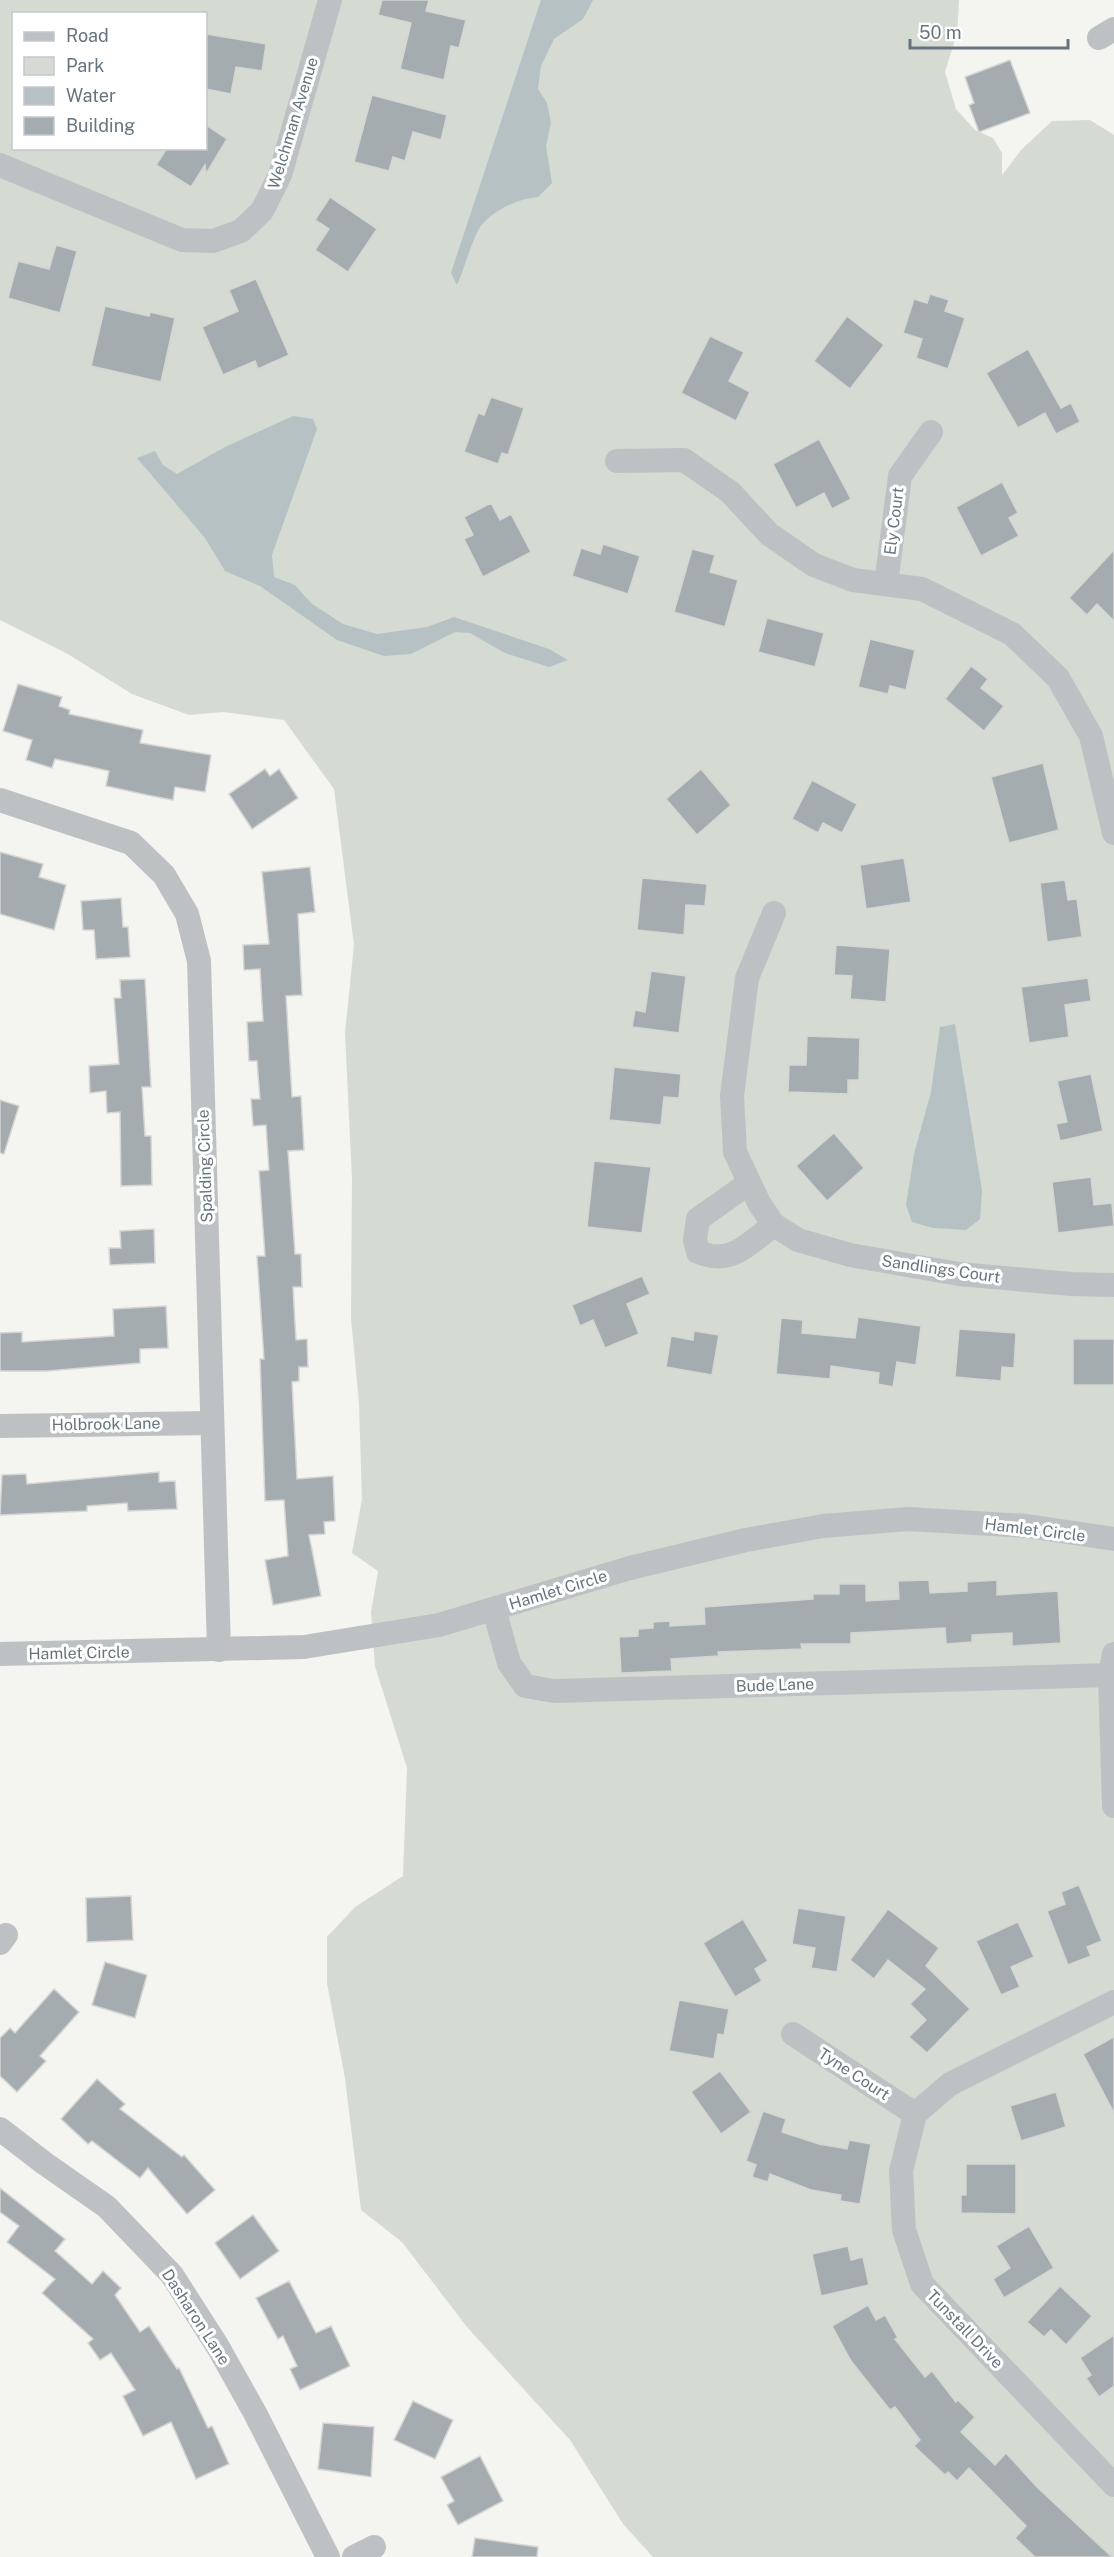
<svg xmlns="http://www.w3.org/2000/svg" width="1114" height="2557" font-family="'Public Sans',sans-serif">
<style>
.green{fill:#d5dad2;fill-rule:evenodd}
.water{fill:#b6c1c4}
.building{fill:#a4acb0;stroke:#d5d5d3;stroke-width:1.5}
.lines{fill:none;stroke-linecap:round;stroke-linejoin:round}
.minor{stroke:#bdc1c4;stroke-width:24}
.labels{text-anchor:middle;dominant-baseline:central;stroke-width:6;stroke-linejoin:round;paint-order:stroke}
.street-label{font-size:16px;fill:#66747f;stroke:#fff}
</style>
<rect width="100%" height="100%" fill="#f4f4f0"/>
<!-- green -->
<path class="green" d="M0,0H959L957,33L945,72L956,109L975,130L993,138L1002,153V175L1022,149L1052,121L1090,120L1114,135V2557H653L623,2524L570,2440L467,2327L402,2242L361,2210L345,2078L327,1983V1937L355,1907L403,1876L407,1768L375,1666L371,1612L378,1571L352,1553L362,1499L359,1403L351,1318L352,1179L345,1033L354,945L334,789L284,720L223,712L189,715L132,694L66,653L0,620ZM14,14H206V148H14Z"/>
<!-- water -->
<g class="water">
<path d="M541,0H593L583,19L554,39L541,66L538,89L547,103L551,123L546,146L552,183L538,197C517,199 493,210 480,227C472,240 464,270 457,285L451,273Z"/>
<polygon points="293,416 313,419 317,429 272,555 274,577 295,585 312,604 343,624 377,634 427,627 454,617 549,649 568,660 549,667 505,653 470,633 455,632 411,654 384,656 337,640 260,586 225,571 205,538 137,458 155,451 163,465 177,474 225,447"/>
<polygon points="955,1024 982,1191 980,1219 966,1230 933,1228 912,1222 906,1205 914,1154 931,1092 940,1027"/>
</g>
<!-- building -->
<g class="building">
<polygon points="382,0 429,0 426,11 466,20 459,48 451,46 444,80 400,69 411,23 378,15"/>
<polygon points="206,34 266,44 262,71 236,67 231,94 206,89"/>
<polygon points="1010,60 1030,113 979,132 969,105 974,103 965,77"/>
<polygon points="372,95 447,115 441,140 413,132 405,161 393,157 389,171 354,162"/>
<polygon points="206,125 227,139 206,174 205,165 191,187 156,165 167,148 206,148"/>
<polygon points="330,197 377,229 348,272 315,250 329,229 315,220"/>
<polygon points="56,245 77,251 60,313 8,298 18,261 49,269"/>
<polygon points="256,279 289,355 258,369 255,361 223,375 202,327 238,311 229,290"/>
<polygon points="930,294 949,300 945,311 965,318 948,369 916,358 922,339 903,333 914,299 927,303"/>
<polygon points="105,306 149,316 150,312 175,318 161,382 91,366"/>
<polygon points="847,316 884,345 850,389 814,361"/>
<polygon points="710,336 744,352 729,381 750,392 736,421 681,393"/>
<polygon points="1028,349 1061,408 1071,403 1080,422 1056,434 1045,413 1018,428 986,373"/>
<polygon points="491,397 524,408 508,455 502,453 498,464 464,452 478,413 484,415"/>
<polygon points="819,439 851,499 832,509 824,493 796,508 773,464"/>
<polygon points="1002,482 1018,513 1009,518 1019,536 981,556 956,507"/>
<polygon points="491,503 500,520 511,514 531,552 483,577 464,539 473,535 464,517"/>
<polygon points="603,544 640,556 628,594 572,576 581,548 600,554"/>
<polygon points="692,549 715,555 710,572 738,580 725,627 674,612"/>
<polygon points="1114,550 1114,621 1097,604 1087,615 1069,598"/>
<polygon points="767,618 824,633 815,667 758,652"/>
<polygon points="870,639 915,650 906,690 890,686 888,694 858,687"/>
<polygon points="971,666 988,679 981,688 1004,706 984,731 945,699"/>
<polygon points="18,684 62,697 59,706 70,710 69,714 143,730 140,743 211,755 205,792 175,787 173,800 147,795 106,786 109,771 55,759 52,768 26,760 32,740 3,731"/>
<polygon points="1043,763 1059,830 1009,843 991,777"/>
<polygon points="265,769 270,776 279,769 298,798 252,829 229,794"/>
<polygon points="701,769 731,805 697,835 666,799"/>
<polygon points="812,780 857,804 842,833 823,823 818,833 792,819"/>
<polygon points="0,852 43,864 39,877 66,885 54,930 0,914"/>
<polygon points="904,858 911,902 866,909 860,865"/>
<polygon points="310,867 315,912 298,914 302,995 286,996 292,1097 301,1096 304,1150 288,1151 295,1254 301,1254 302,1287 293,1287 295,1324 296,1340 307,1339 308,1367 299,1367 299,1381 292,1382 297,1479 333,1476 335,1521 324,1522 325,1534 309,1535 321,1596 273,1605 265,1560 288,1556 284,1500 265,1501 260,1359 264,1359 257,1256 265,1256 259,1171 269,1170 266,1125 253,1126 251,1099 260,1099 257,1061 249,1061 247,1022 263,1021 260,969 244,970 243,945 269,944 262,872"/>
<polygon points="642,878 707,884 705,906 686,905 684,935 637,930"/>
<polygon points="1065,880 1068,900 1077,899 1082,937 1047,942 1040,883"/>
<polygon points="121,898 123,927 128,927 130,957 96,959 94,930 83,930 81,901"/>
<polygon points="836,945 890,949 886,1002 850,999 852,976 834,975"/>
<polygon points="651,971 686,976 679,1033 632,1027 635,1010 645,1012"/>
<polygon points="1088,978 1091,1001 1065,1005 1069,1037 1029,1043 1021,987"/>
<polygon points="145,979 151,1087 142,1087 145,1136 151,1136 152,1185 121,1186 120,1112 107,1113 106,1091 90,1093 89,1066 119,1064 114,998 121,998 120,980"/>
<polygon points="807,1036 860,1038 859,1080 848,1080 848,1094 788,1092 789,1065 806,1065"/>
<polygon points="614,1067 681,1074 679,1098 664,1097 661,1125 609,1120"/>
<polygon points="1091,1074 1103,1131 1060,1141 1056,1124 1067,1122 1057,1081"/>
<polygon points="0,1100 19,1106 4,1154 0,1153"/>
<polygon points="834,1133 864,1168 827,1201 796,1166"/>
<polygon points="594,1161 651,1167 642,1233 587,1227"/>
<polygon points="1091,1177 1094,1205 1112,1203 1114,1226 1058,1233 1052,1182"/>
<polygon points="154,1229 155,1263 110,1265 109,1248 121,1248 120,1231"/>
<polygon points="642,1276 650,1294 627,1304 639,1334 605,1348 593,1320 580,1326 572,1305"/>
<polygon points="166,1306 168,1348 140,1349 140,1363 47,1371 0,1371 0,1333 22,1332 22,1342 114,1336 113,1309"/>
<polygon points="858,1317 921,1326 916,1365 897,1362 893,1387 878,1384 879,1373 831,1366 830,1379 776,1374 781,1318 803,1320 802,1333 855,1338"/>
<polygon points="959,1329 1016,1333 1014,1368 1002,1367 1001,1381 955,1377"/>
<polygon points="694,1331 719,1335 712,1375 666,1367 671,1336 693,1340"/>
<rect x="1073" y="1339" width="41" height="46"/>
<polygon points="159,1472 159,1482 175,1481 177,1509 128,1511 127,1503 87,1506 87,1511 0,1515 2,1475 26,1474 27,1484"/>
<polygon points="929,1580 930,1593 967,1591 967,1582 997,1580 997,1595 1058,1591 1061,1643 1012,1646 1012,1633 972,1635 972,1642 946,1644 945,1628 851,1633 851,1644 801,1644 802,1649 718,1652 719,1656 671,1659 672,1671 621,1673 619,1637 638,1636 638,1629 653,1628 653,1622 670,1621 670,1626 705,1624 704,1607 813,1599 813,1594 839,1594 839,1584 866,1584 866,1601 899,1599 898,1581"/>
<polygon points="1079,1885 1102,1941 1087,1947 1091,1956 1068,1965 1047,1911 1065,1904 1061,1892"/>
<polygon points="131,1896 133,1940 87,1942 86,1898"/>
<polygon points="798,1908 846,1916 837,1972 811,1968 815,1948 792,1944"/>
<polygon points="888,1909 939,1948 926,1966 970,2009 927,2053 909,2037 926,2020 910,2004 925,1989 888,1960 874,1979 850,1960"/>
<polygon points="743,1919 768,1961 755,1969 762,1981 735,1997 703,1943"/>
<polygon points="1018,1922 1034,1957 1011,1967 1020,1987 1001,1995 976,1941"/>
<polygon points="105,1962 147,1975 135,2018 92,2005"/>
<polygon points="54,1989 79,2012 40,2056 46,2061 17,2092 0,2076 0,2038 10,2028 15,2033"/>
<polygon points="679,2000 729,2009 724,2035 718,2034 714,2059 669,2051"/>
<polygon points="1114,2037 1114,2113 1083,2054"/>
<polygon points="720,2071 751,2112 721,2134 691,2092"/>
<polygon points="97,2079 125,2104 120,2109 182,2157 184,2155 215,2190 187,2214 148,2168 140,2178 92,2141 88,2144 61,2119"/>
<polygon points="1056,2092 1066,2127 1021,2141 1010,2106"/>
<polygon points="763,2111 786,2119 782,2132 819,2144 847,2149 849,2140 871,2144 860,2204 840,2201 841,2195 811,2190 770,2174 768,2182 752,2177 756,2165 746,2161"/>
<polygon points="966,2164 1016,2164 1016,2214 961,2213 961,2195 966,2195"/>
<polygon points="0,2188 65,2239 55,2251 92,2284 103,2271 121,2288 115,2295 140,2332 149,2326 177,2369 179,2368 208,2428 212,2426 229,2464 196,2479 171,2422 143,2436 123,2396 135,2390 111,2353 100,2360 88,2343 93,2339 42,2293 55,2279 7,2242 19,2226 0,2212"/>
<polygon points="253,2215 279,2251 240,2279 215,2243"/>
<polygon points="1029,2226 1054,2268 1004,2298 993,2279 1010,2268 996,2246"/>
<polygon points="848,2246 851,2260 863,2257 869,2285 821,2296 812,2254"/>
<polygon points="289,2281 316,2333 331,2326 350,2366 300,2390 290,2369 297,2366 283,2336 278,2339 256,2298"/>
<polygon points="1060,2286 1092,2316 1066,2345 1051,2330 1044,2337 1027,2322"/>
<polygon points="868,2305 876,2320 885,2315 898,2338 895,2339 925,2377 932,2371 956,2402 958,2400 975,2417 961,2432 995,2465 1006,2453 1037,2487 1112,2557 1035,2557 1015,2538 1026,2526 969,2468 957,2481 948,2472 945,2475 914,2446 920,2440 895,2407 890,2410 851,2361 832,2326"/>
<polygon points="1114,2335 1114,2386 1099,2397 1086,2378 1091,2375 1080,2358"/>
<polygon points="413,2401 453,2420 435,2459 394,2440"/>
<polygon points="323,2423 374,2427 371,2477 318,2469"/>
<polygon points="480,2456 503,2501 458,2525 447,2505 454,2501 441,2477"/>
<polygon points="475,2538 538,2547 537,2557 472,2557"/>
</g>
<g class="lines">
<!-- minor -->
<g class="minor">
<polyline points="1099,38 1114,29"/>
<polyline points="0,165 182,240 213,241 241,231 262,211 280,175 330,0"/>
<polyline points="617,461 684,460 730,492 769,534 814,565 853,580 922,589 1012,634 1058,678 1091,736 1114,833"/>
<polyline points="886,584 900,476 931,432"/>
<polyline points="0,800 131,843 164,875 187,914 199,961 219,1650"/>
<polyline points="774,913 747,978 732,1096 735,1152 759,1203 774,1225 798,1240 850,1255 959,1274 1071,1284 1114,1285"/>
<path d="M749,1183L698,1219L695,1240L698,1252C732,1266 747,1244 774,1225"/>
<polyline points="0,1426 212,1423"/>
<polyline points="494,1609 509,1663 525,1686 554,1691 1110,1675"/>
<polyline points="0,1654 304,1647 439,1625 630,1568 746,1540 823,1526 908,1519 1027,1526 1114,1539"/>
<polyline points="1114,1654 1110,1675 1114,1806"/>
<polyline points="0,1943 6,1935"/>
<polyline points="1114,2002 950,2084 915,2114 901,2171 904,2230 922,2284 1114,2485"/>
<polyline points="793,2034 915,2114"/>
<polyline points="0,2129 44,2163 107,2207 172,2275 218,2347 255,2413 328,2557"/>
<polyline points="354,2557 374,2547"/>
</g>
</g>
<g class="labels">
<!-- street labels -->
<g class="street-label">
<text transform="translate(293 123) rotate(-73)">Welchman Avenue</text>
<text transform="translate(894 521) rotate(-83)">Ely Court</text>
<text transform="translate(205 1166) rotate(-92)">Spalding Circle</text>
<text transform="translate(941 1269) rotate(8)">Sandlings Court</text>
<text transform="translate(106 1424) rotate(-1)">Holbrook Lane</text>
<text transform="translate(1035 1530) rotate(7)">Hamlet Circle</text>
<text transform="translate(558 1590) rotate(-17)">Hamlet Circle</text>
<text transform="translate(79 1653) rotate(-1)">Hamlet Circle</text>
<text transform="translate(775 1685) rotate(-2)">Bude Lane</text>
<text transform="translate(854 2074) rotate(33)">Tyne Court</text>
<text transform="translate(196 2317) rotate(57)">Dasharon Lane</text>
<text transform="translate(965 2329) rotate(46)">Tunstall Drive</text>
</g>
</g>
<!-- legend -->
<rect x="12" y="12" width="195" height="138" fill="#ffffff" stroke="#c2c7cc" stroke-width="1.5"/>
<rect x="24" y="32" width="30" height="9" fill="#bdc1c4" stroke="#c2c7cc" stroke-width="1.5"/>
<text x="66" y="42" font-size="18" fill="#66747f">Road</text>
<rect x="24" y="57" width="30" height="18" fill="#d5dad2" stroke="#c2c7cc" stroke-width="1.5"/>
<text x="66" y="72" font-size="18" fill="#66747f">Park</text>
<rect x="24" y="87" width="30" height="18" fill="#b6c1c4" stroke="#c2c7cc" stroke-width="1.5"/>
<text x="66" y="102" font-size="18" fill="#66747f">Water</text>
<rect x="24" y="117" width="30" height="18" fill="#a4acb0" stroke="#c2c7cc" stroke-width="1.5"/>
<text x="66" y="132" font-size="18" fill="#66747f">Building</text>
<!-- scale -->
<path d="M910 39v9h158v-9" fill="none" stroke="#66747f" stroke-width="3"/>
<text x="919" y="39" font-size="18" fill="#66747f" stroke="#ffffff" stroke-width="4.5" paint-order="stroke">50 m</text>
</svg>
